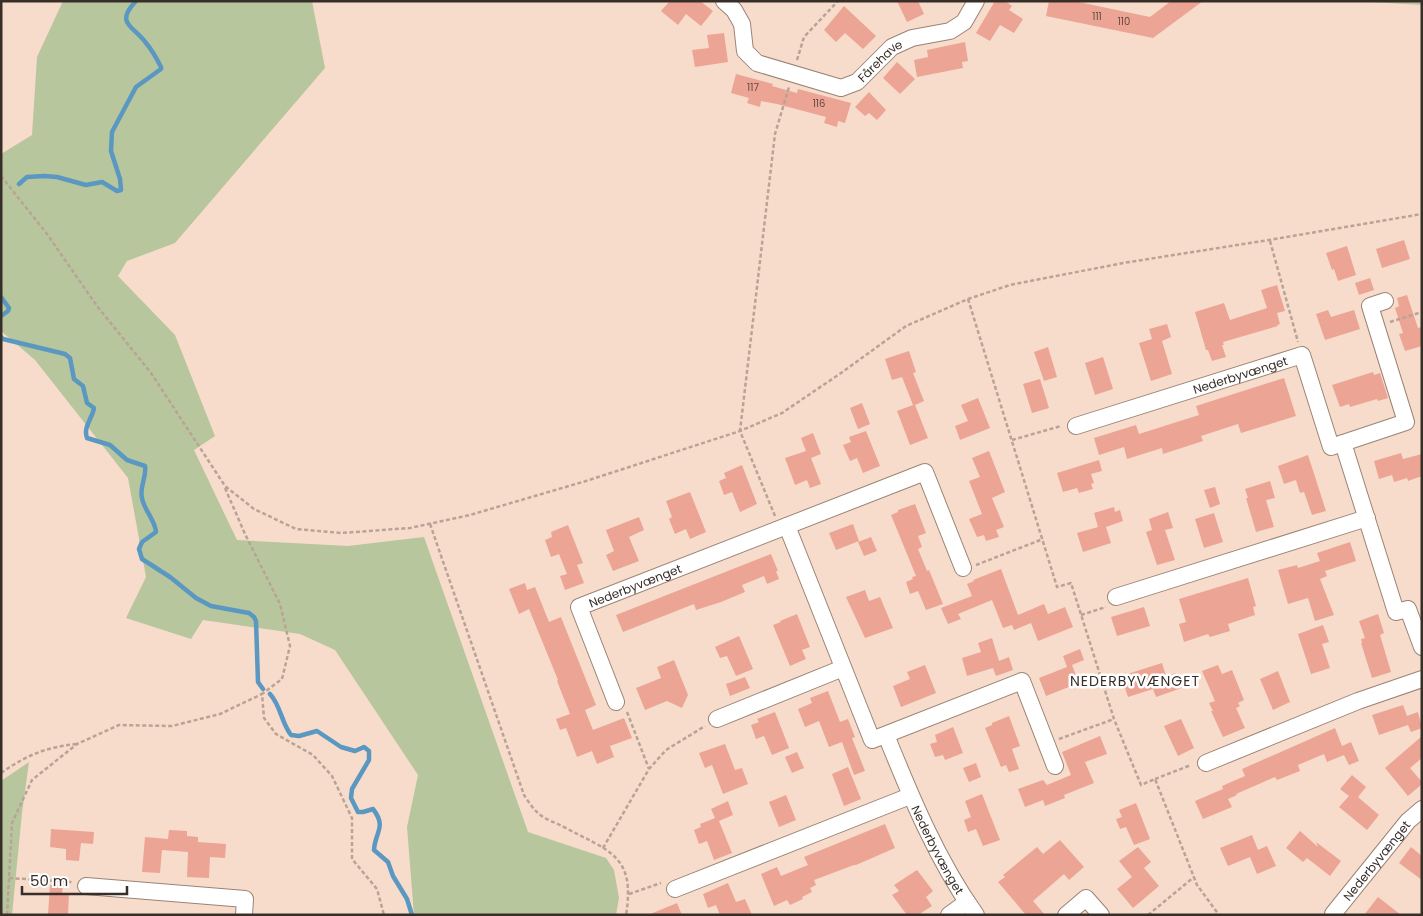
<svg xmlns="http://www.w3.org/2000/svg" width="1423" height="916" font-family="Poppins,sans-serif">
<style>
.green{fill:#b7c69d}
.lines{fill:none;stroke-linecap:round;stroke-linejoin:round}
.stream{stroke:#5a98c1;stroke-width:4.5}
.building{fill:#eca494}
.street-casing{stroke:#9b8374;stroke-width:18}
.path{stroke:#b9a397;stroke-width:2.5;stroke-dasharray:4 2.5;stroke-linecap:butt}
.street{stroke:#fff;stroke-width:16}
.labels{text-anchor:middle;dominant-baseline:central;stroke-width:5;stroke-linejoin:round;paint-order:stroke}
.number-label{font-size:10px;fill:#654c43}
.street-label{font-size:12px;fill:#382e28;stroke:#fff}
.neighbourhood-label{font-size:14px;letter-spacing:1px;fill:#382e28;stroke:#fff}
</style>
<rect width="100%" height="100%" fill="#f7dccc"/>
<!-- green -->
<g class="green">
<polygon points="63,1 312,1 325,68 175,243 127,261 118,276 175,335 215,436 194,450 237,540 348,546 424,537 528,832 606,858 614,870 619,898 616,915 414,915 407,827 418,775 335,650 300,634 203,620 191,639 126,618 146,577 128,478 35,360 1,331 1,154 32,135 37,57"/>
<polygon points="1353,1 1422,1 1422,5"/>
<polygon points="29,762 22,813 12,915 1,915 1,781"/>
</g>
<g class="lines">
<!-- stream -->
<g class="stream">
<path d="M19,184L27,177L44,176L57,177L86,185L102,182L117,191L121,190L120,179L111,151L112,132L136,87L161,69V67C157,59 152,50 146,43C134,26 114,24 136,1"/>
<polyline points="1,297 9,308 8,311 1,316"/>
<path d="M1,337L3,339L65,354L70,358L74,379L83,386L87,403L94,408C92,419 83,427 87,438L110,445L127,460L145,466C147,477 139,487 142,498C144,510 155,520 156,532L142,542L139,549L142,559L170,577L196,598L211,606L249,613L254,617L256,621L258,682L263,689"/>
<path d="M270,694C281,706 281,722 291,735L299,736L317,731L341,747L355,751L364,747L369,751V760L352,789L351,798L358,812H363L373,809C387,827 375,832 374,850L388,862L393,876L407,899L412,915"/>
</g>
</g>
<!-- building -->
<g class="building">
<polygon points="670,1 700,1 713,11 701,26 686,14 678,25 661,11"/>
<polygon points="897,1 918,1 924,14 907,22"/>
<polygon points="995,1 1005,1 1012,6 1009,10 1023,19 1014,33 1000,25 990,41 976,33"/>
<polygon points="1049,1 1074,1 1150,17 1171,1 1203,1 1153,38 1046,16"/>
<polygon points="844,6 876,36 863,49 845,33 836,42 824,30"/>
<polygon points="724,33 728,62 695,67 692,50 709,48 707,35"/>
<polygon points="965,42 968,61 962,62 963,68 917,77 914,60 928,57 927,50"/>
<polygon points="897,62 915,79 900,94 883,78"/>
<polygon points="736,74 773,84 772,86 797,93 798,89 851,103 845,123 838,121 837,127 824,123 826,117 777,104 761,101 760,107 747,103 749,98 731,93"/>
<polygon points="869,92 886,110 877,120 869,113 865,116 855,107"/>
<polygon points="1404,240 1410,259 1382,268 1376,249"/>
<polygon points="1347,246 1356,275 1338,281 1334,269 1332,270 1326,253"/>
<polygon points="1370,278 1374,290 1359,295 1355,283"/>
<polygon points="1277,285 1285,311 1277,313 1280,324 1277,325 1278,326 1223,342 1224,345 1222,345 1226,357 1212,361 1208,350 1206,350 1195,312 1224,303 1230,320 1267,308 1261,290"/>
<polygon points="1407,295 1418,328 1422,327 1422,346 1405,351 1399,334 1403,333 1395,308 1399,306 1397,298"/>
<polygon points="1328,310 1331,317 1354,310 1360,329 1325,340 1316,314"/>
<polygon points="1167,324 1171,337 1162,341 1172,374 1151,381 1139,343 1152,339 1149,329"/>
<polygon points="1048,347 1057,377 1044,381 1034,352"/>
<polygon points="909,351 916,372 913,373 924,401 915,405 928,438 910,445 897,411 913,405 902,377 892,380 885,359"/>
<polygon points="1103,357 1113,389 1095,395 1085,363"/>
<polygon points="1373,372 1374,375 1380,373 1388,398 1378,401 1377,399 1350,407 1349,404 1340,407 1332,385"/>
<polygon points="1284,378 1296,416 1241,433 1238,424 1201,436 1203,441 1163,454 1162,448 1127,459 1124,447 1099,455 1094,438 1136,425 1139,434 1199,415 1196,406"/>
<polygon points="1040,379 1049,408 1032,413 1023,384"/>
<polygon points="978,398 990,428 960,440 955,426 968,421 961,405"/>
<polygon points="862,403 870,424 858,429 850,408"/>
<polygon points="866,431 880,466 863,473 857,458 850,461 843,445 851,442 849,437"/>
<polygon points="813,433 821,454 811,458 821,484 810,488 807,480 795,485 785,458 806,451 801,438"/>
<polygon points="989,451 1005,492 992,498 1004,527 996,530 999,537 986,541 984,535 977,537 969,519 982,514 969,481 980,477 972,458"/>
<polygon points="1401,453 1403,459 1422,454 1422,476 1408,481 1407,478 1394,482 1392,475 1379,479 1374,461"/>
<polygon points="1308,455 1326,511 1312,515 1304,492 1300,493 1296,480 1284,484 1278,466"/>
<polygon points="1099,460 1102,471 1091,474 1094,483 1091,484 1093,489 1079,493 1077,488 1063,492 1057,473"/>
<polygon points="742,465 757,504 740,512 732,492 724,495 719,481 726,478 724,473"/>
<polygon points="1270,481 1275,498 1266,500 1274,527 1256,532 1246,498 1248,498 1245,489"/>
<polygon points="1215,487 1220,504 1210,508 1204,490"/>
<polygon points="690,492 706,532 690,539 686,529 675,534 669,519 672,517 666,501"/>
<polygon points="915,504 926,533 918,536 922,547 918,549 927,571 929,570 943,604 926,610 918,591 910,594 906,582 913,579 912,577 916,576 891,515 898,512 898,510"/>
<polygon points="1114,507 1115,512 1120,510 1123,521 1106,527 1111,543 1083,552 1077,533 1098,527 1094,513"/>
<polygon points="1168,512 1173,528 1165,530 1175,560 1157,565 1146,532 1152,530 1149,519"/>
<polygon points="1214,513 1223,542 1204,548 1195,519"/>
<polygon points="639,517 644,530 629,537 639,561 613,571 606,555 614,551 606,530"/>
<polygon points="853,524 859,541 836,550 829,533"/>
<polygon points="568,525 583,563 577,565 584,583 565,590 560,576 567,574 559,554 551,557 545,540 552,537 551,532"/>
<polygon points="871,537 877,551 864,556 858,542"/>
<polygon points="1350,542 1356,561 1325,571 1327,576 1320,579 1334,615 1315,621 1308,598 1288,604 1278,570 1297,565 1298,568 1320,561 1317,553"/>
<polygon points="771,554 778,571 776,571 779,579 767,584 764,576 742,585 745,592 721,602 696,610 694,604 623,632 616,615"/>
<polygon points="1001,569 1018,615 1044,604 1048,614 1065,607 1073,627 1038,641 1031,623 1014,630 1012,625 1003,628 992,600 958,614 961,619 948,624 941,608 972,596 967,584 974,581 973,580"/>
<polygon points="1248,578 1256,606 1253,607 1255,615 1228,624 1230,631 1210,637 1208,634 1184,642 1179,624 1186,622 1179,599"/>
<polygon points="525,583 527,590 535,587 549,622 561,617 596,705 585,710 593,730 624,718 632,738 610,746 614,757 597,764 592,751 577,757 566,728 560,730 556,719 570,714 557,681 558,680 529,609 519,614 509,589"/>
<polygon points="865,590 869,601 880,597 893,628 865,638 846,597"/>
<polygon points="1144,607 1150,626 1117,636 1111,617"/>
<polygon points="797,614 810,647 802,650 806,659 790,666 773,625 781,622 780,621"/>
<polygon points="1378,614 1384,633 1380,635 1391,672 1372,678 1361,643 1362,643 1361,639 1365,638 1359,621"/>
<polygon points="1323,625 1329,642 1322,644 1330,668 1311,674 1298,634"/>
<polygon points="739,636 753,669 736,676 727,656 720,658 715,647"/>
<polygon points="992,638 999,661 1009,657 1013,670 996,676 993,668 967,676 962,658 981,652 978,643"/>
<polygon points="1080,649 1084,660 1072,665 1079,683 1046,696 1039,678 1067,667 1063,656"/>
<polygon points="674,660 688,695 682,708 667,701 645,710 636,688 661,678 657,667"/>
<polygon points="1162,663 1166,676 1176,673 1181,687 1179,689 1156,697 1153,689 1128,697 1121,676"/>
<polygon points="925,665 936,693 901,707 893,686 910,679 907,672"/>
<polygon points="1218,665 1222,674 1232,670 1244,700 1238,703 1240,706 1236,708 1245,728 1223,737 1211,711 1213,711 1209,703 1215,701 1202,671"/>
<polygon points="1278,671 1290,702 1273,710 1260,679"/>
<polygon points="745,677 750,688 730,696 726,684"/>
<polygon points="828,691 840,722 848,719 855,737 852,738 865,771 854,775 842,742 829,747 819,721 805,727 798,709 812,703 810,698"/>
<polygon points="1403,705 1407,716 1418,712 1422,728 1411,732 1408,725 1379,735 1372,715"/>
<polygon points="775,712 789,748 772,755 764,736 756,739 751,725 759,722 757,719"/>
<polygon points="1009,716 1020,746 1012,749 1019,769 1009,772 1006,765 1001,767 985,728 992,725 992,723"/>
<polygon points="1181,719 1194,748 1178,756 1164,726"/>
<polygon points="953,727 963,753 945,760 943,755 935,757 930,744 937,742 935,735"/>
<polygon points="1335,728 1342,746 1351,742 1359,761 1349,765 1344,755 1327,762 1324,754 1298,765 1300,771 1277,780 1275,777 1236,794 1237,795 1228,799 1232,807 1203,819 1195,801 1223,789 1222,786 1245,776 1242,769"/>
<polygon points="1100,736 1107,754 1085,762 1094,783 1064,795 1065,798 1045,806 1043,800 1025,807 1018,789 1043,780 1047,785 1071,775 1062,752"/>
<polygon points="1422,736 1422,758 1410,768 1422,782 1422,784 1408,796 1385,768"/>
<polygon points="725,744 735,770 742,768 748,784 723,794 712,765 705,768 699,753"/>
<polygon points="797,752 804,768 792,773 785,757"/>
<polygon points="976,763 981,777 969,782 963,768"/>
<polygon points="848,767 861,799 844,806 832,774"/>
<polygon points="1352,775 1366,787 1358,797 1379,815 1367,830 1339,807 1349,796 1340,789"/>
<polygon points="982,794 1000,840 983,846 976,829 968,832 964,820 971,817 965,801"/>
<polygon points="786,795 796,820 779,827 769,802"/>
<polygon points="728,801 733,815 719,821 732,853 714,860 707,841 699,844 694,830 701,827 700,824 715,818 711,809"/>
<polygon points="1136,803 1150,839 1134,845 1126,827 1120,829 1116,819 1122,817 1119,810"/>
<polygon points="885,824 895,848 856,865 854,865 814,880 816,885 810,888 812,892 802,897 803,899 790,905 787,900 774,906 761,874 777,867 781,876 808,865 804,857"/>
<polygon points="51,829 94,832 93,844 81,843 79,861 66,860 66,849 50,847"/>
<polygon points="169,830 187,831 187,836 198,837 198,842 226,844 225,858 210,857 209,878 187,877 188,852 162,850 160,873 142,872 145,837 168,839"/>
<polygon points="1300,831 1318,847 1316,842 1341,861 1330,876 1307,858 1303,862 1286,848"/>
<polygon points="1252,835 1258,850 1267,846 1276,866 1257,874 1250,857 1228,866 1220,848"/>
<polygon points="1060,840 1084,867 1069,880 1064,874 1033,901 1045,915 1026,915 998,882 1005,877 1003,875 1037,847 1043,854"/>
<polygon points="1138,847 1151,862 1144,868 1159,886 1133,908 1117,889 1132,877 1119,861"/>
<polygon points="1411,847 1422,856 1422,880 1399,863"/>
<polygon points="917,870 933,891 926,897 932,906 918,915 907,915 892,895 899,891 894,885"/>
<polygon points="728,883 736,902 745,899 752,915 720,915 716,905 708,908 703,894"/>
<polygon points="50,885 63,886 62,893 69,893 68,915 48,915"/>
<polygon points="1378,897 1401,915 1364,915"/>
<polygon points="677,903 682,915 648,915"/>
</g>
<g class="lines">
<defs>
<g id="street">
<path id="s1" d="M724,1L734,10L742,24L745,51L757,63L841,88L857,82L892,47L912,38L950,31L964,22L976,1"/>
<polyline points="1385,301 1370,306 1406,422 1343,443 1396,612 1408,609 1422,647"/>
<path id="s2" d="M1076,426L1302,355L1331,447L1343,443"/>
<polyline points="787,526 872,740 1022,681 1055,766"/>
<polyline points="1116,597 1367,518"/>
<path id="s3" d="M616,702L579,607L925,472L963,568"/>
<polyline points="717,719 843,668"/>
<path id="s4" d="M886,735C911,797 937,860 976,915"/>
<polyline points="1206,763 1358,701 1422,679"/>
<polyline points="86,886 245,899 244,915"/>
<polyline points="675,889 910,796"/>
<path id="s5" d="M1333,914L1408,821L1422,809"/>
<polyline points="949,915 967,902"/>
<polyline points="1066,915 1086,898 1101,915"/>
</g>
</defs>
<!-- street casing -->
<use href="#street" class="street-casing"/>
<!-- path -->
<g class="path">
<polyline points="797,60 804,37 838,1"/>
<polyline points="1,176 47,234 97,306 151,373 225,486 254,509 296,529 341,533 410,528 470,515 586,481 740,431 782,413 841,373 906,326 968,299 1010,285 1123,263 1269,240 1422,214"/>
<polyline points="1270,241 1298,342"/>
<polyline points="968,299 1057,587 1071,583 1114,719 1141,785 1155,779 1197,885 1219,915"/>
<polyline points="1390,322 1422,312"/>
<polyline points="1012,440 1061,426"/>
<polyline points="225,488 245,534 280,604 290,646 282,679 262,694 264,718 276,734 313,755 332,776 352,818 352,859 377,889 384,915"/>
<polyline points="775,516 740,431 775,134 789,87"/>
<path d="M430,524L524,795C528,801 533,809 538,813C544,819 554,822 562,826C608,851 636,854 626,915"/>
<polyline points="976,565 1043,539"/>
<polyline points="1081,615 1106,607"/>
<polyline points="627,712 649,769"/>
<polyline points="1059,739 1114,719"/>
<path d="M1,773C27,755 46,747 77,744"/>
<polyline points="1155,779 1191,765"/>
<polyline points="603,848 649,769 666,750 705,726"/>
<polyline points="9,878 72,882"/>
<polyline points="629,894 661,883"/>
<polyline points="7,915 12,823 32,780 77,744 119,725 172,726 220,714 262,694"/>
<polyline points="1148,915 1194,877"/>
</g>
<!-- street -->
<use href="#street" class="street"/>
</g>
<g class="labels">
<!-- number labels -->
<g class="number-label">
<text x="1097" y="16">111</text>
<text x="1124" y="21">110</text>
<text x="753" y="87">117</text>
<text x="819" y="103">116</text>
</g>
<!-- street labels -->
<g class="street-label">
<text stroke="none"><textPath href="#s1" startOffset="210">Fårehave</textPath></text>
<text stroke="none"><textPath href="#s2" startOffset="172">Nederbyvænget</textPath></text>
<text stroke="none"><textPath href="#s3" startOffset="162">Nederbyvænget</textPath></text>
<text stroke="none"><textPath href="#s4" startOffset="126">Nederbyvænget</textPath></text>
<text stroke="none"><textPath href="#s5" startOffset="69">Nederbyvænget</textPath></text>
</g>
<!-- neighbourhood labels -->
<g class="neighbourhood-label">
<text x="1135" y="681">NEDERBYVÆNGET</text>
</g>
</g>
<!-- border -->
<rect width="1423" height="916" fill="none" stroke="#382e28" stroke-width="5"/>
<!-- scale -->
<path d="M22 886v8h105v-8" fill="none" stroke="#382e28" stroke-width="2.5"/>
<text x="30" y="886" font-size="15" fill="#382e28" stroke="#ffffff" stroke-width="4" paint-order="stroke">50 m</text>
</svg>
